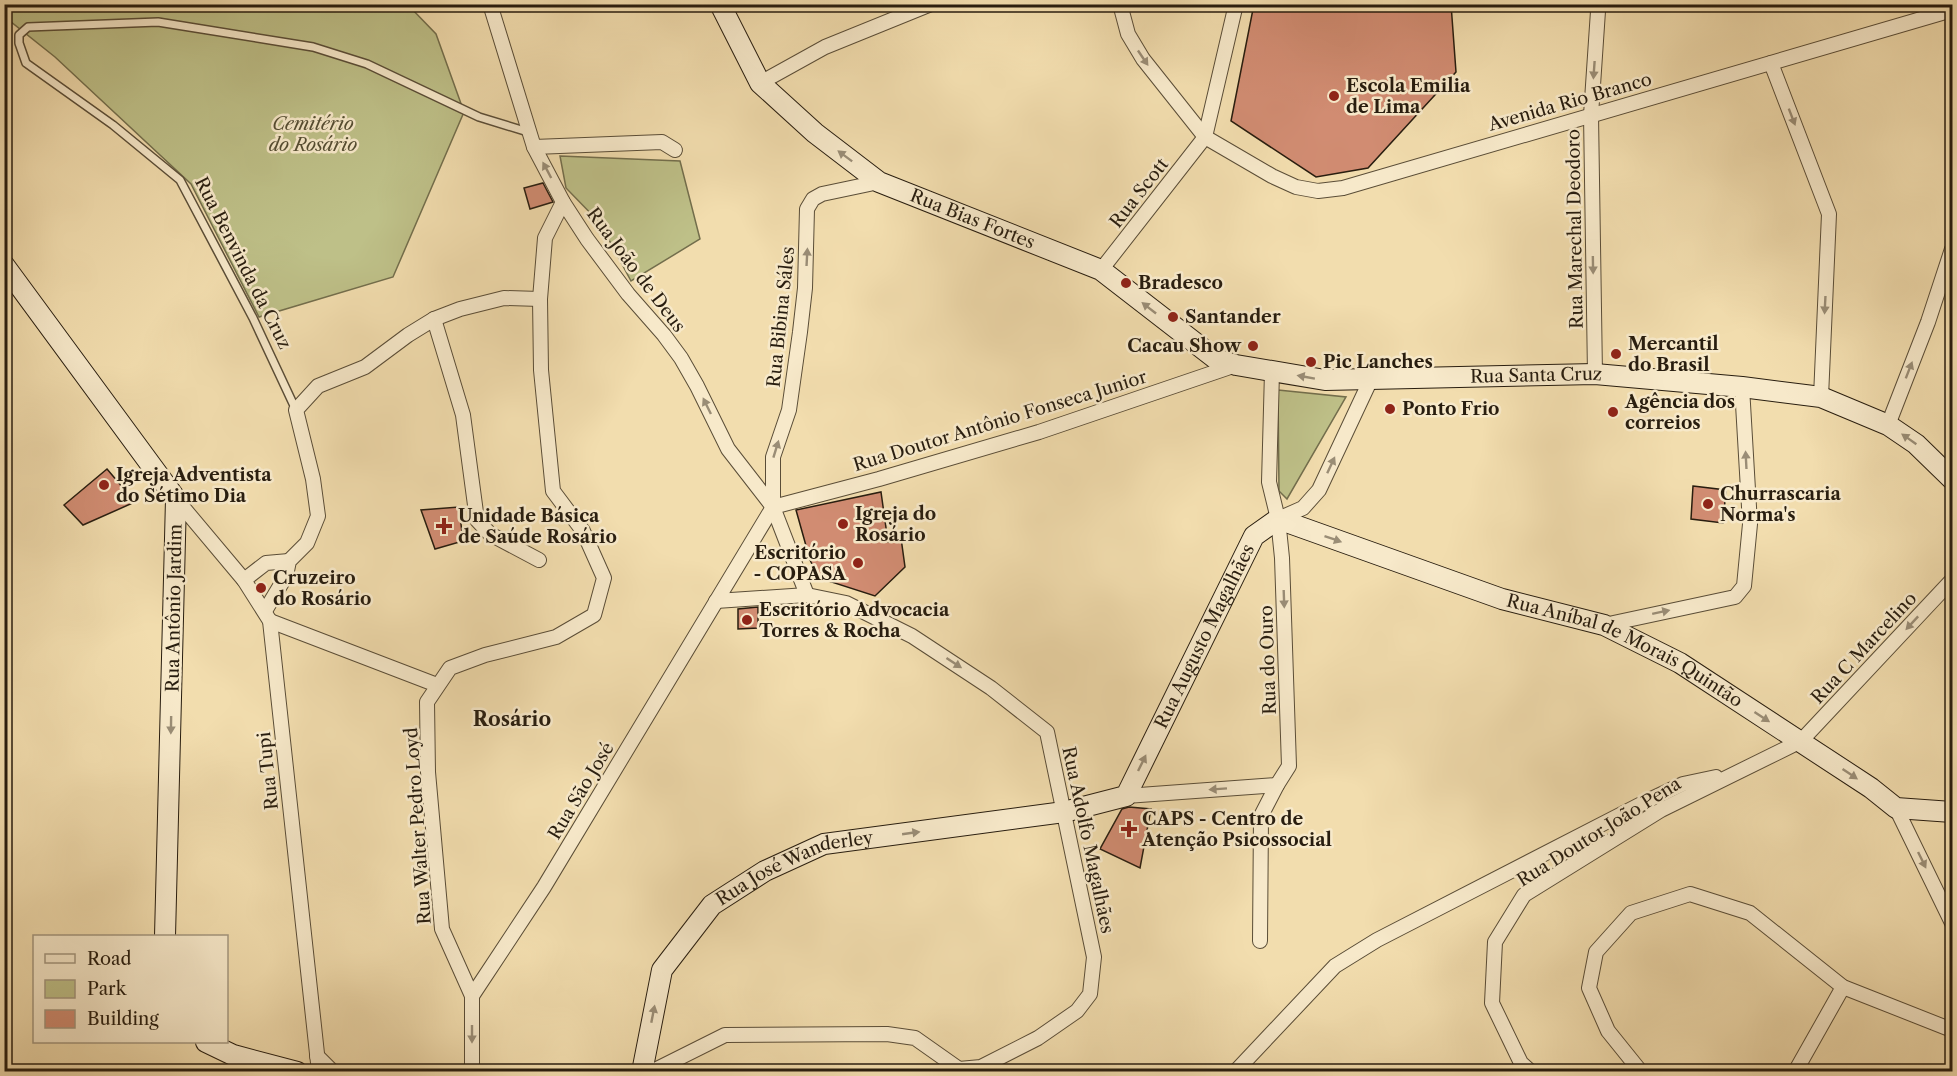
<svg xmlns="http://www.w3.org/2000/svg" width="1957" height="1076" font-family="'Libre Caslon Text',serif">
<style>
.green{fill:#bec088;stroke:#736e4c;stroke-width:1.5}
.building{fill:#d18c72;stroke:#281d0f;stroke-width:1.5}
.lines{fill:none;stroke-linecap:round;stroke-linejoin:round}
.lane-casing{stroke:#5a4d37;stroke-width:10}
.street-casing{stroke:#5a4d37;stroke-width:16}
.secondary-casing{stroke:#281d0f;stroke-width:22}
.lane{stroke:#f7e9ca;stroke-width:7}
.street{stroke:#f7e9ca;stroke-width:14}
.secondary{stroke:#f7e9ca;stroke-width:20}
.oneway{fill:#9a8d76}
.poi-dot{fill:#8f2418;stroke:#f7e9ca;stroke-width:2}
.labels{text-anchor:middle;dominant-baseline:central;stroke-width:5;stroke-linejoin:round;paint-order:stroke}
.poi-label{font-size:18px;font-weight:bold;fill:#281d0f;stroke:#f7e9ca;text-anchor:start}
.street-label{font-size:18px;fill:#281d0f;stroke:#f7e9ca}
.park-label{font-size:18px;font-style:italic;fill:#554e33;stroke:#f7e9ca}
.neighbourhood-label{font-size:20px;font-weight:bold;fill:#281d0f;stroke:#f7e9ca}
</style>
<rect width="100%" height="100%" fill="#f2ddae"/>
<filter id="stains"><feTurbulence type="fractalNoise" baseFrequency=".00333" numOctaves="4"/><feColorMatrix values="0 0 0 0 .2 0 0 0 0 .09 0 0 0 0 .02 0 0 0 .5 -.17"/></filter>
<radialGradient id="worn" r=".72"><stop offset=".6" stop-color="#630" stop-opacity="0"/><stop offset="1" stop-color="#630" stop-opacity=".3"/></radialGradient>
<!-- green -->
<g class="green">
<polygon points="4,5 408,5 436,34 464,112 393,277 259,317 191,184 55,57 5,17"/>
<polygon points="560,156 680,161 700,239 631,281 600,223 566,188"/>
<polygon points="1278,390 1346,397 1287,499 1279,491"/>
</g>
<!-- building -->
<g class="building">
<polygon points="1254,4 1451,4 1456,72 1368,168 1316,177 1231,121"/>
<polygon points="543,183 553,202 530,209 524,188"/>
<polygon points="107,469 135,502 83,525 64,505"/>
<polygon points="1693,486 1726,490 1723,523 1691,519"/>
<polygon points="881,492 888,542 901,538 905,567 875,596 819,578 810,560 796,510"/>
<polygon points="459,507 463,541 435,549 421,510"/>
<polygon points="758,607 758,628 738,629 738,609"/>
<polygon points="1129,807 1151,809 1140,868 1100,849 1122,809"/>
</g>
<g class="lines">
<defs>
<polyline id="lane" points="296,410 253,318 180,180 113,125 26,63 19,43 19,35 28,27 158,22 313,47 367,64 479,117 528,132"/>
<g id="street">
<polyline points="490,4 534,147 563,202 587,239 628,294 664,335 681,358 697,386 728,449 773,507 807,595"/>
<polyline points="1120,4 1128,34 1143,59 1205,137 1272,176 1296,187 1318,191 1343,188 1952,10"/>
<polyline points="1595,4 1598,11 1591,115 1595,374"/>
<polyline points="1771,63 1829,214 1821,397"/>
<polyline points="760,83 825,47 931,4"/>
<polyline points="534,147 662,142 675,150"/>
<polyline points="1101,270 1205,137 1236,4"/>
<polyline points="434,319 463,415 477,520 490,534 539,560"/>
<polyline points="1888,425 1928,322 1952,249"/>
<polyline points="176,499 244,580 270,621 319,1072"/>
<polyline points="773,507 879,479 1039,432 1236,365"/>
<polyline points="773,507 773,457 789,410 800,332 805,288 807,209 813,199 822,194 879,182"/>
<polyline points="1278,519 1303,508 1319,490 1371,379"/>
<polyline points="244,580 266,563 289,561"/>
<polyline points="716,601 807,595 846,603 912,636 991,688 1047,732 1094,957 1090,994 1077,1011 1038,1038 981,1067 959,1069"/>
<polyline points="265,611 286,576 289,561 307,543 318,516 313,479 296,410 318,386 365,367 408,335 434,319 460,309 504,298 540,299"/>
<polyline points="270,621 437,685"/>
<polyline points="1604,625 1735,597 1744,586 1750,524 1742,387"/>
<polyline points="1126,796 1277,785"/>
<polyline points="1896,808 1952,923"/>
<polyline points="1260,941 1261,816 1277,785 1289,766 1282,558 1278,519 1269,482 1272,372"/>
<polyline points="472,996 544,887 773,507"/>
<polyline points="317,1056 333,1072"/>
<polyline points="472,1072 472,996 442,929 428,772 427,702 450,668 485,655 556,637 594,615 604,578 583,531 553,491 541,370 540,299 545,238 563,202"/>
<polyline points="651,1072 725,1035 887,1034 915,1038 959,1069 958,1072"/>
<polyline points="1235,1072 1335,966 1377,940 1649,800 1683,784 1716,777"/>
<polyline points="1531,1072 1521,1063 1492,1003 1495,942 1524,895 1661,810 1801,741 1952,580"/>
<polyline points="1641,1072 1608,1031 1589,988 1596,952 1631,913 1690,894 1750,913 1843,987 1952,1030"/>
<polyline points="1795,1072 1843,987"/>
</g>
<g id="secondary">
<path id="s1" d="M720,4L760,83L815,133L879,182L1101,270L1216,359L1236,365L1325,380L1595,374L1742,387L1821,397L1888,425L1916,444L1952,479"/>
<polyline points="4,265 176,499 165,936"/>
<polyline points="206,1042 233,1055 297,1072"/>
<path id="s2" d="M642,1072L662,970L712,905L765,871L824,844L1064,812L1126,796L1254,536L1278,519L1502,599L1604,625L1680,663L1871,788L1896,808L1952,812"/>
</g>
</defs>
<!-- lane casing -->
<use href="#lane" class="lane-casing"/>
<!-- street casing -->
<use href="#street" class="street-casing"/>
<!-- secondary casing -->
<use href="#secondary" class="secondary-casing"/>
<!-- lane -->
<use href="#lane" class="lane"/>
<!-- street -->
<use href="#street" class="street"/>
<!-- secondary -->
<use href="#secondary" class="secondary"/>
</g>
<!-- one-way arrows -->
<defs><path id="oneway-solid" d="M-6-.8H1V-3.2L6.5 0L1 3.2V.8H-6Z" transform="scale(1.5)"/></defs>
<g class="oneway">
<use href="#oneway-solid" transform="translate(1143 58) rotate(56)"/>
<use href="#oneway-solid" transform="translate(1594 70) rotate(94)"/>
<use href="#oneway-solid" transform="translate(1792 117) rotate(69)"/>
<use href="#oneway-solid" transform="translate(845 156) rotate(-143)"/>
<use href="#oneway-solid" transform="translate(547 170) rotate(-118)"/>
<use href="#oneway-solid" transform="translate(807 257) rotate(-87)"/>
<use href="#oneway-solid" transform="translate(1593 265) rotate(89)"/>
<use href="#oneway-solid" transform="translate(1825 305) rotate(93)"/>
<use href="#oneway-solid" transform="translate(1149 308) rotate(-142)"/>
<use href="#oneway-solid" transform="translate(1909 370) rotate(-69)"/>
<use href="#oneway-solid" transform="translate(1306 377) rotate(-170)"/>
<use href="#oneway-solid" transform="translate(707 406) rotate(-116)"/>
<use href="#oneway-solid" transform="translate(1909 439) rotate(-145)"/>
<use href="#oneway-solid" transform="translate(776 449) rotate(-73)"/>
<use href="#oneway-solid" transform="translate(1746 460) rotate(-93)"/>
<use href="#oneway-solid" transform="translate(1331 465) rotate(-65)"/>
<use href="#oneway-solid" transform="translate(1333 539) rotate(19)"/>
<use href="#oneway-solid" transform="translate(1284 599) rotate(88)"/>
<use href="#oneway-solid" transform="translate(1661 612) rotate(-12)"/>
<use href="#oneway-solid" transform="translate(1912 623) rotate(133)"/>
<use href="#oneway-solid" transform="translate(954 663) rotate(33)"/>
<use href="#oneway-solid" transform="translate(1762 717) rotate(33)"/>
<use href="#oneway-solid" transform="translate(171 725) rotate(91)"/>
<use href="#oneway-solid" transform="translate(1142 763) rotate(-64)"/>
<use href="#oneway-solid" transform="translate(1850 774) rotate(34)"/>
<use href="#oneway-solid" transform="translate(1218 789) rotate(176)"/>
<use href="#oneway-solid" transform="translate(911 833) rotate(-8)"/>
<use href="#oneway-solid" transform="translate(1922 860) rotate(64)"/>
<use href="#oneway-solid" transform="translate(653 1014) rotate(-79)"/>
<use href="#oneway-solid" transform="translate(472 1034) rotate(90)"/>
</g>
<!-- markers -->
<g class="poi-dot">
<circle cx="1334" cy="96" r="6"/>
<circle cx="1126" cy="283" r="6"/>
<circle cx="1173" cy="317" r="6"/>
<circle cx="1253" cy="346" r="6"/>
<circle cx="1616" cy="354" r="6"/>
<circle cx="1311" cy="362" r="6"/>
<circle cx="1390" cy="409" r="6"/>
<circle cx="1613" cy="412" r="6"/>
<circle cx="104" cy="485" r="6"/>
<circle cx="1708" cy="504" r="6"/>
<circle cx="843" cy="524" r="6"/>
<path d="M441 517h6v6h6v6h-6v6h-6v-6h-6v-6h6z"/>
<circle cx="858" cy="563" r="6"/>
<circle cx="261" cy="588" r="6"/>
<circle cx="747" cy="620" r="6"/>
<path d="M1126 820h6v6h6v6h-6v6h-6v-6h-6v-6h6z"/>
</g>
<g class="labels">
<!-- poi labels -->
<g class="poi-label">
<text x="1346" y="86">Escola Emilia<tspan x="1346" dy="21">de Lima</tspan></text>
<text x="1138" y="283">Bradesco</text>
<text x="1185" y="317">Santander</text>
<text x="1628" y="344">Mercantil<tspan x="1628" dy="21">do Brasil</tspan></text>
<text x="1241" y="346" text-anchor="end">Cacau Show</text>
<text x="1323" y="362">Pic Lanches</text>
<text x="1625" y="402">Agência dos<tspan x="1625" dy="21">correios</tspan></text>
<text x="1402" y="409">Ponto Frio</text>
<text x="116" y="475">Igreja Adventista<tspan x="116" dy="21">do Sétimo Dia</tspan></text>
<text x="1720" y="494">Churrascaria<tspan x="1720" dy="21">Norma's</tspan></text>
<text x="855" y="514">Igreja do<tspan x="855" dy="21">Rosário</tspan></text>
<text x="458" y="516">Unidade Básica<tspan x="458" dy="21">de Saúde Rosário</tspan></text>
<text x="846" y="553" text-anchor="end">Escritório<tspan x="846" dy="21">- COPASA</tspan></text>
<text x="273" y="578">Cruzeiro<tspan x="273" dy="21">do Rosário</tspan></text>
<text x="759" y="610">Escritório Advocacia<tspan x="759" dy="21">Torres &amp; Rocha</tspan></text>
<text x="1142" y="819">CAPS - Centro de<tspan x="1142" dy="21">Atenção Psicossocial</tspan></text>
</g>
<!-- street labels -->
<g class="street-label">
<text transform="translate(1570 102) rotate(-16)">Avenida Rio Branco</text>
<text transform="translate(1139 193) rotate(-52)">Rua Scott</text>
<text stroke="none"><textPath href="#s1" startOffset="344">Rua Bias Fortes</textPath></text>
<text transform="translate(1575 229) rotate(-91)">Rua Marechal Deodoro</text>
<text transform="translate(243 263) rotate(63)">Rua Benvinda da Cruz</text>
<text transform="translate(636 270) rotate(53)">Rua João de Deus</text>
<text transform="translate(781 317) rotate(-84)">Rua Bibina Sáles</text>
<text stroke="none"><textPath href="#s1" startOffset="950">Rua Santa Cruz</textPath></text>
<text transform="translate(1000 421) rotate(-17)">Rua Doutor Antônio Fonseca Junior</text>
<text transform="translate(174 608) rotate(-89)">Rua Antônio Jardim</text>
<text stroke="none"><textPath href="#s2" startOffset="798">Rua Augusto Magalhães</textPath></text>
<text transform="translate(1864 648) rotate(-47)">Rua C Marcelino</text>
<text stroke="none"><textPath href="#s2" startOffset="1311">Rua Aníbal de Morais Quintão</textPath></text>
<text transform="translate(1268 660) rotate(-92)">Rua do Ouro</text>
<text transform="translate(268 771) rotate(-96)">Rua Tupi</text>
<text transform="translate(581 791) rotate(-59)">Rua São José</text>
<text transform="translate(418 826) rotate(-94)">Rua Walter Pedro Loyd</text>
<text transform="translate(1599 832) rotate(-32)">Rua Doutor João Pena</text>
<text transform="translate(1088 840) rotate(78)">Rua Adolfo Magalhães</text>
<text stroke="none"><textPath href="#s2" startOffset="278">Rua José Wanderley</textPath></text>
</g>
<!-- park labels -->
<g class="park-label">
<text x="313" y="124">Cemitério<tspan x="313" dy="21">do Rosário</tspan></text>
</g>
<!-- neighbourhood labels -->
<g class="neighbourhood-label">
<text x="512" y="719">Rosário</text>
</g>
</g>
<!-- margin -->
<rect width="1957" height="1076" fill="none" stroke="#f2ddae" stroke-width="24"/>
<rect x="6" y="6" width="1945" height="1064" fill="none" stroke="#281d0f" stroke-width="3"/>
<rect x="12" y="12" width="1933" height="1052" fill="none" stroke="#281d0f" stroke-width="1.5"/>
<!-- legend -->
<rect x="33" y="935" width="195" height="108" fill="#f7e9ca" stroke="#a4977f" stroke-width="1.5"/>
<rect x="45" y="954" width="30" height="9" fill="#f7e9ca" stroke="#a4977f" stroke-width="1.5"/>
<text x="87" y="965" font-size="18" fill="#281d0f">Road</text>
<rect x="45" y="980" width="30" height="18" fill="#bec088" stroke="#a4977f" stroke-width="1.5"/>
<text x="87" y="995" font-size="18" fill="#281d0f">Park</text>
<rect x="45" y="1010" width="30" height="18" fill="#d18c72" stroke="#a4977f" stroke-width="1.5"/>
<text x="87" y="1025" font-size="18" fill="#281d0f">Building</text>
<rect width="100%" height="100%" filter="url(#stains)"/>
<rect width="100%" height="100%" fill="url(#worn)"/>
</svg>
